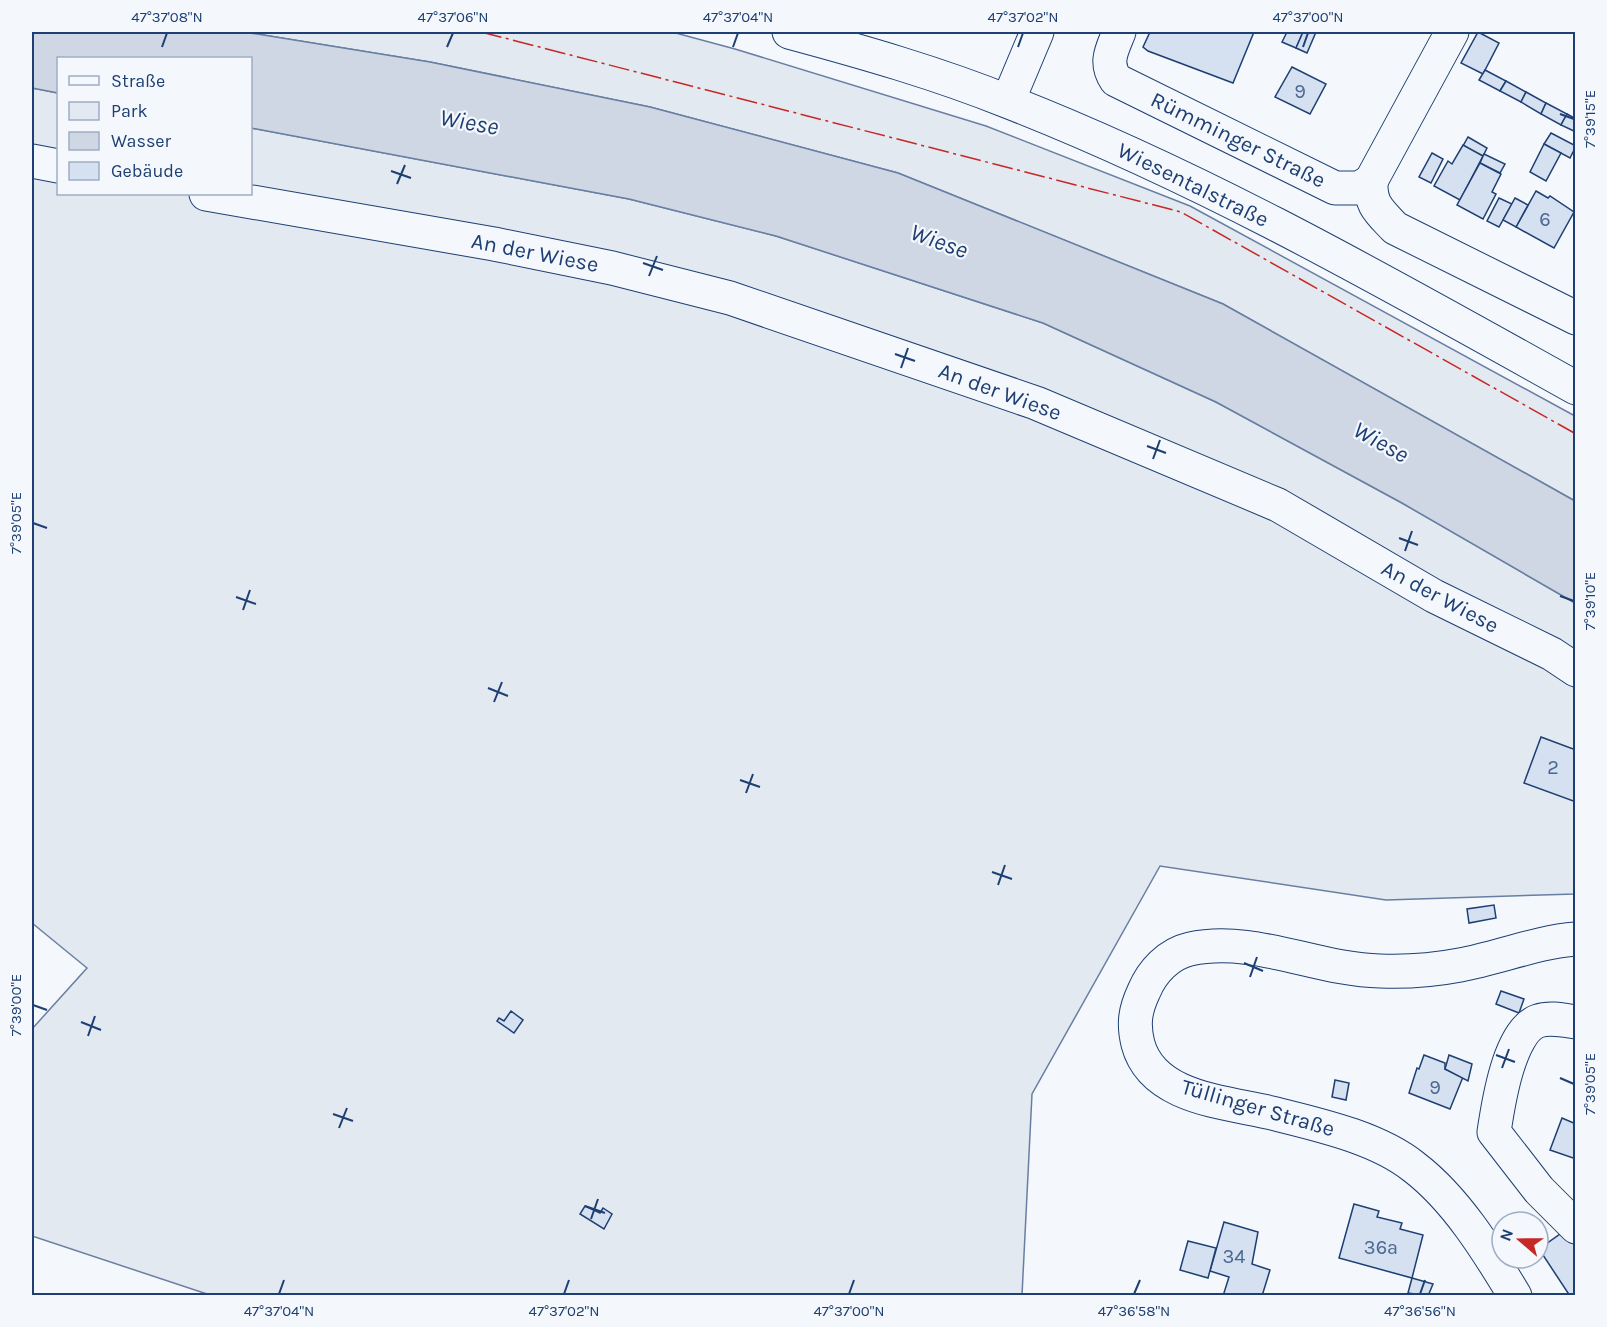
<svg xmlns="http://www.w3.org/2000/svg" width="1607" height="1327" font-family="Karla,sans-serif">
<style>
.green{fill:#e3e9f0;stroke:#687fa3;stroke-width:1.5}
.water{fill:#cfd7e4;stroke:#687fa3;stroke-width:1.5}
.building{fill:#d5e0f0;stroke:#1d3f73;stroke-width:1.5}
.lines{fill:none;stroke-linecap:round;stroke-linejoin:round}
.minor-casing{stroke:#1d3f73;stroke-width:35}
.major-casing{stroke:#1d3f73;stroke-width:35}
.minor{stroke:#f4f7fb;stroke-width:33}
.major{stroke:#f4f7fb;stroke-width:33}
.power{stroke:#c62828;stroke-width:1.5;stroke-dasharray:21 4.5 3 4.5;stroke-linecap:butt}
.ticks{fill:none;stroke:#1d3f73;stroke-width:2}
.labels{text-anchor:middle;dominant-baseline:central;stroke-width:4.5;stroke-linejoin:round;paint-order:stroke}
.number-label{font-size:20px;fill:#4b6792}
.street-label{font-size:22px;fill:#1d3f73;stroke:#f4f7fb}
.water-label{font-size:24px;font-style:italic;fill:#1d3f73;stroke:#f4f7fb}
.neatline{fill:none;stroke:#1d3f73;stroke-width:2}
.ticks-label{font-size:15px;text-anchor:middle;fill:#1d3f73}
</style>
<rect width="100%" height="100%" fill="#f4f7fb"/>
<!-- green -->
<g class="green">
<polygon points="244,32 672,32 735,49 986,126 1190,206 1575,416 1575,501 1223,304 898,173 650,107 430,62"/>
<polygon points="32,88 58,93 58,194 250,194 251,128 629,199 776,236 1043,323 1216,402 1402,503 1575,603 1575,894 1386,900 1160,866 1032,1094 1022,1295 210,1295 32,1236 32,1029 87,968 32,923"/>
</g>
<!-- water -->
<polygon class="water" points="32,32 244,32 430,62 650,107 898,173 1223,304 1575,501 1575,603 1402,503 1216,402 1043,323 776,236 629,199 251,128 250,58 58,58 58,93 32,88"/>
<!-- building -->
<g class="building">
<polygon points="1150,32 1254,32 1233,83 1148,51 1143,47"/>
<polygon points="1287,32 1303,32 1296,48 1282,42"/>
<polygon points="1303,32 1316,32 1307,53 1296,48"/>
<polygon points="1478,32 1499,43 1483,74 1461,63"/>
<polygon points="1292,67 1326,84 1310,114 1275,97"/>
<polygon points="1485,70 1506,81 1500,91 1479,80"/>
<polygon points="1506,81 1526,92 1521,102 1500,91"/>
<polygon points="1526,92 1546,103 1541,114 1521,102"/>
<polygon points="1546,103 1567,114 1561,125 1541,114"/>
<polygon points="1567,114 1576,119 1576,132 1561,125"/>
<polygon points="1551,133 1576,146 1570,158 1544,144"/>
<polygon points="1468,137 1487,148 1483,156 1463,146"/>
<polygon points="1544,144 1561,153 1546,181 1530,172"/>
<polygon points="1463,145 1483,156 1460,200 1434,186 1448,161 1452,164"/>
<polygon points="1432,153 1443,159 1431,183 1419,177"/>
<polygon points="1484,154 1505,164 1500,173 1480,163"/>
<polygon points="1480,163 1501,174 1492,192 1496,194 1483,219 1457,205"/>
<polygon points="1536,191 1548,198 1550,196 1574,212 1554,248 1516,227"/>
<polygon points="1499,198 1512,204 1499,227 1487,221"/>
<polygon points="1515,198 1528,205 1516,227 1503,220"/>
<polygon points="1541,737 1576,750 1576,802 1524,783"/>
<polygon points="1494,905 1496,918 1469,923 1467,909"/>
<polygon points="1501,991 1524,999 1519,1013 1496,1004"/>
<polygon points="511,1011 523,1020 514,1033 497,1021 499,1018 504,1021"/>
<polygon points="1424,1055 1445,1063 1445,1069 1463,1077 1450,1109 1409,1093 1417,1068 1419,1069"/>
<polygon points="1449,1055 1472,1064 1468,1081 1445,1069"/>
<polygon points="1335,1080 1349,1083 1346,1100 1332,1097"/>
<polygon points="1562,1118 1576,1124 1576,1159 1550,1150"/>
<polygon points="1354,1204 1379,1211 1377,1217 1402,1223 1400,1229 1423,1235 1412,1278 1339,1258"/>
<polygon points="585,1206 600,1213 603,1208 612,1214 604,1229 580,1214"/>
<polygon points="1224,1222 1258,1232 1252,1264 1270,1270 1262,1296 1223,1296 1229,1277 1210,1271"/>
<polygon points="1563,1232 1576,1244 1576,1296 1570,1296 1539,1249"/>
<polygon points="1188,1241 1216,1248 1208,1278 1180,1270"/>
<polygon points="1412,1278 1433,1284 1428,1296 1408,1293"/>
</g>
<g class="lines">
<defs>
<g id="minor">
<path d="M1119,32C1112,50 1104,62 1116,80L1335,188H1359L1371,181C1370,205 1379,211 1395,228L1576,318"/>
<polyline points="1008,101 1037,32"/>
<polyline points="32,161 58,166"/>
<polyline points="1371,181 1452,32"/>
<polyline points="206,194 494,244 612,268 730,298 1036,403 1278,505 1434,596 1552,654 1576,670"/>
<path d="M1576,1022C1563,1020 1550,1017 1538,1021C1509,1031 1498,1105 1494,1132L1539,1190L1576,1227"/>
<path d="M1515,1296C1488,1251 1456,1199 1414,1167C1378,1138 1320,1125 1276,1114C1229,1102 1153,1100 1138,1044C1133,1024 1135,1010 1144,991C1152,972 1168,954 1190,949C1253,935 1317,970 1380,971C1407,972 1434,970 1460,965C1499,958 1536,942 1576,939"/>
</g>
<path id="major" d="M789,32C863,52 937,73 1009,102C1206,179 1391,285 1576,388"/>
</defs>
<!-- minor casing -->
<use href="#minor" class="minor-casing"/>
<!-- major casing -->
<use href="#major" class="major-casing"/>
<!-- minor -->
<use href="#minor" class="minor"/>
<!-- major -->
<use href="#major" class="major"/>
<!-- power -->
<polyline class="power" points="481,32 1181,212 1576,434"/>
</g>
<!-- ticks -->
<path class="ticks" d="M162,47L167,33M447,47L453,33M733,47L738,33M1018,47L1023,33M1303,47L1308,33M1560,114L1574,119M391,171L411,178M397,184L405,165M643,263L663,270M649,276L657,256M895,354L915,361M901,368L908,348M1147,446L1166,453M1153,459L1160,440M33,523L47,528M1399,538L1418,545M1405,551L1412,531M1560,596L1574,601M236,597L256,604M243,610L250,590M488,688L508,696M494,702L502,682M740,780L760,787M746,793L753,774M992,872L1012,879M998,885L1005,865M1244,963L1263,971M1250,977L1257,957M33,1005L47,1010M81,1022L101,1030M88,1036L95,1016M1496,1055L1515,1062M1502,1068L1509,1049M1560,1078L1574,1084M333,1114L353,1121M339,1128L347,1108M585,1206L605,1213M591,1219L598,1199M279,1294L284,1280M564,1294L569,1280M849,1294L854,1280M1134,1294L1140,1280M1420,1294L1425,1280"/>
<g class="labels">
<!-- number labels -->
<g class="number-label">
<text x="1300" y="91">9</text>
<text x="1545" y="219">6</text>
<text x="1553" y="767">2</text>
<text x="1435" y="1087">9</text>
<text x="1381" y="1247">36a</text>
<text x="1234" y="1256">34</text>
</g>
<!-- street labels -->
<g class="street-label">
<text transform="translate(1238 140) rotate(26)">Rümminger Straße</text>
<text transform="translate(1193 185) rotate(26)">Wiesentalstraße</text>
<text transform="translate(535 253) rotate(11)">An der Wiese</text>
<text transform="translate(1000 392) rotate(20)">An der Wiese</text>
<text transform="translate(1440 597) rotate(28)">An der Wiese</text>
<text transform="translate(1258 1108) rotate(16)">Tüllinger Straße</text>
</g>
<!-- water labels -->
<g class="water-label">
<text transform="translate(469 122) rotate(10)">Wiese</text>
<text transform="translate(939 241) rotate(20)">Wiese</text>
<text transform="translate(1381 442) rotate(29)">Wiese</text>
</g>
</g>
<!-- border -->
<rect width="1607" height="1327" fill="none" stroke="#f4f7fb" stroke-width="66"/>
<!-- legend -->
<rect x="57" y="57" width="195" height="138" fill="#f4f7fb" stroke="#9eadc5" stroke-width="1.5"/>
<rect x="69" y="76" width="30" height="9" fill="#f4f7fb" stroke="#9eadc5" stroke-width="1.5"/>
<text x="111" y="87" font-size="18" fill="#1d3f73">Straße</text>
<rect x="69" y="102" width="30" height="18" fill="#e3e9f0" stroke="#9eadc5" stroke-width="1.5"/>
<text x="111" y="117" font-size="18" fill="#1d3f73">Park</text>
<rect x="69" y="132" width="30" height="18" fill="#cfd7e4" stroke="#9eadc5" stroke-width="1.5"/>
<text x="111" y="147" font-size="18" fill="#1d3f73">Wasser</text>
<rect x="69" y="162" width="30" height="18" fill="#d5e0f0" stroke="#9eadc5" stroke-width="1.5"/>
<text x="111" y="177" font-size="18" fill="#1d3f73">Gebäude</text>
<!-- north arrow -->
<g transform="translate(1520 1240) rotate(290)"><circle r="28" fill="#f4f7fb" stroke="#9eadc5" stroke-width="1.5"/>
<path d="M0-4.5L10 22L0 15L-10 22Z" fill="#c62828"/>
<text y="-9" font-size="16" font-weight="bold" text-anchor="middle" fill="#1d3f73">N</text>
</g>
<rect x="33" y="33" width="1541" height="1261" class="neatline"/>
<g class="ticks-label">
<text x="167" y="22">47°37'08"N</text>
<text x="453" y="22">47°37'06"N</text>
<text x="738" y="22">47°37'04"N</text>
<text x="1023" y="22">47°37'02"N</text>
<text x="1308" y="22">47°37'00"N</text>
<text transform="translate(1590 119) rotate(-90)" y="5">7°39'15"E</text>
<text transform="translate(16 523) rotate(-90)" y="5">7°39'05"E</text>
<text transform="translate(1590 601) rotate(-90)" y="5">7°39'10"E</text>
<text transform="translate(16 1005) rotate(-90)" y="5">7°39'00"E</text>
<text transform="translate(1590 1084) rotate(-90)" y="5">7°39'05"E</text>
<text x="279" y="1316">47°37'04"N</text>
<text x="564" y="1316">47°37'02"N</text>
<text x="849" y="1316">47°37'00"N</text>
<text x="1134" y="1316">47°36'58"N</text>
<text x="1420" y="1316">47°36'56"N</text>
</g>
</svg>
